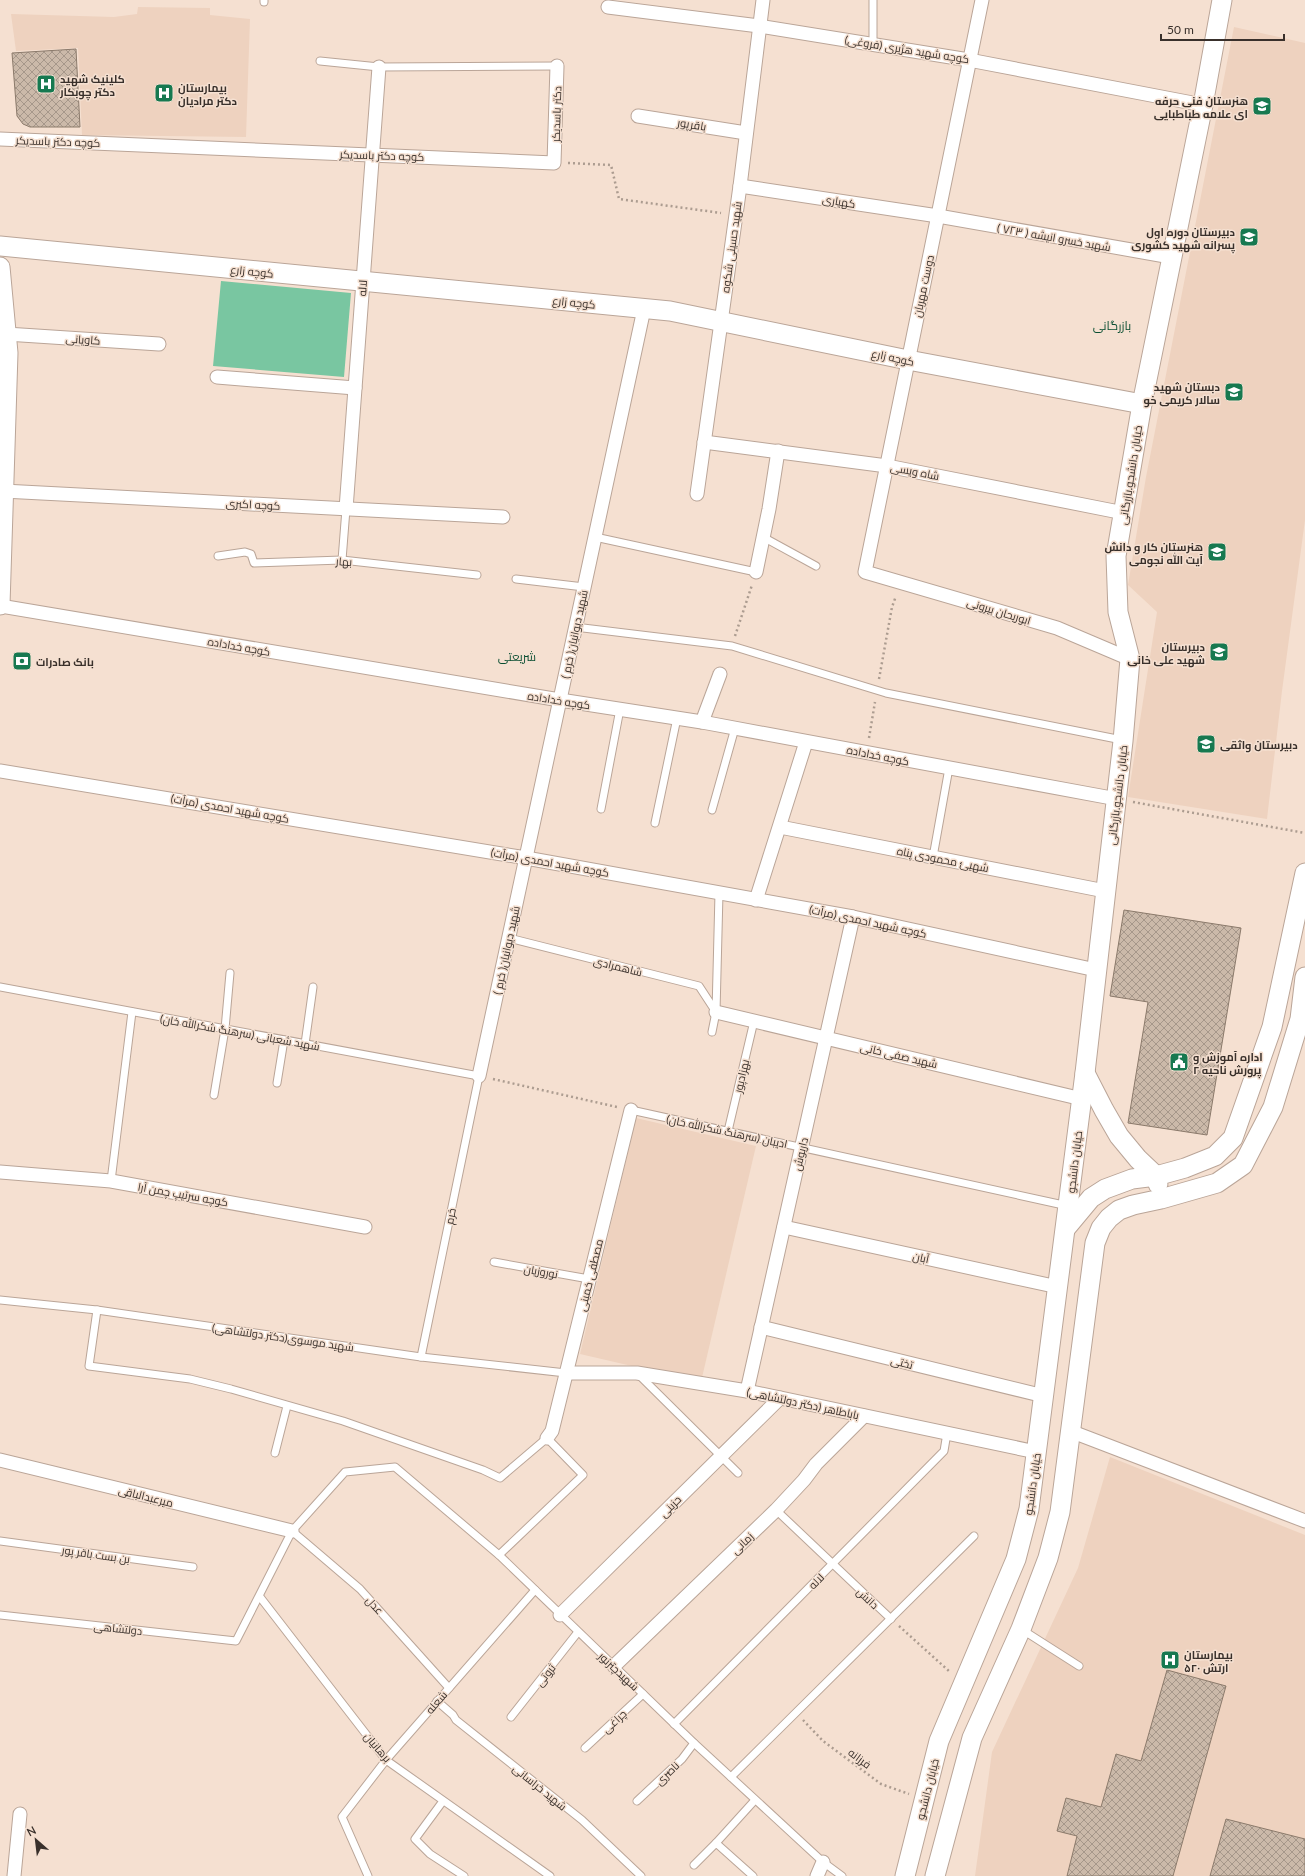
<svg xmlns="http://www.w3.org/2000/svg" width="1305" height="1876" font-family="Lato,Cairo,sans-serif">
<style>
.built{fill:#eed2bf}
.green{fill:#79c6a1}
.building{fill:url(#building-cross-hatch);stroke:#8b7a6b}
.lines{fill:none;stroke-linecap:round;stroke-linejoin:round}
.lane-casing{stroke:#baa598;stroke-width:9}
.street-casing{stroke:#baa598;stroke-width:15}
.secondary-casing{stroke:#baa598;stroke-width:21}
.path{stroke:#ac9c90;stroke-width:2.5;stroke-dasharray:2 3;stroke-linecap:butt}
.lane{stroke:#fff;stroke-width:7}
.street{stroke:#fff;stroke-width:13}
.secondary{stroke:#fff;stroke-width:19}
.labels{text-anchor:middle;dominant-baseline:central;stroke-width:3;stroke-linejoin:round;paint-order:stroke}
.street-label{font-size:11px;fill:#39302b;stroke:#f5e0d1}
.poi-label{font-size:11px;font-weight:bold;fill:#39302b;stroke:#f5e0d1;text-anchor:start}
.neighbourhood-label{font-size:12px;fill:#0a4e32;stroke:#f5e0d1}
</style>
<defs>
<pattern id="building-cross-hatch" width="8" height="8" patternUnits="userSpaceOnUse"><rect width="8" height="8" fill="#cbb9a9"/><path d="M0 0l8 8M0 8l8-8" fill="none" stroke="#a6978a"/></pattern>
</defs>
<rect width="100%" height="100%" fill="#f5e0d1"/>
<!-- built -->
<g class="built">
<polygon points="138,7 210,8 210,15 250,19 246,137 82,135 78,48 16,51 11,14 114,17 137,14"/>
<polygon points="1234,27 1305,43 1305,520 1282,691 1267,819 1128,797 1157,612 1128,585 1146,477"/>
<polygon points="636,1118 756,1146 701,1382 580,1354"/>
<polygon points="1110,1457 1305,1535 1305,1876 975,1876 992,1752 1078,1568"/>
</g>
<!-- green -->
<polygon class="green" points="221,281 351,293 344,377 213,366"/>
<!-- building -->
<g class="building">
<polygon points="76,49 80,127 30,127 23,124 17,116 12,53"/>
<polygon points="1124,910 1241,928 1207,1135 1128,1123 1148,1002 1110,996"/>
<polygon points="1167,1670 1226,1686 1173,1876 1067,1876 1077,1836 1057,1831 1066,1798 1101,1807 1116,1754 1141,1761"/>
<polygon points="1226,1819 1305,1839 1305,1876 1210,1876"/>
</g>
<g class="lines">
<defs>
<g id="lane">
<polyline points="873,0 873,44"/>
<polyline points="264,2 264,0"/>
<polyline points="320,61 379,67 557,66"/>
<polyline points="595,537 756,572"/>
<polyline points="763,537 816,566"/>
<polyline points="218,556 245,552 251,554 254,563 342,560 477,575"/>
<polyline points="342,560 346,509"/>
<polyline points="516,579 584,587"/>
<polyline points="575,627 732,646 886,693 1122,740"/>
<polyline points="601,809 620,709"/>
<polyline points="712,810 735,728"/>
<polyline points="655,823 677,718"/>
<polyline points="933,857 949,768"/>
<polyline points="509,938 699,986 716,1012"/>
<polyline points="0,987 479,1076 421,1357"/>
<polyline points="712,1032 716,1012 719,893"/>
<polyline points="305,1044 313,987"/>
<polyline points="277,1083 284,1040"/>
<polyline points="214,1095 225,1029 230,973"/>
<polyline points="631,1110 1068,1206"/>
<polyline points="728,1131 754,1021"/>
<polyline points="111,1181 132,1012"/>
<polyline points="494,1262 589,1279"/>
<polyline points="0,1300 97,1310 421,1357 566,1373"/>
<polyline points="97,1310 89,1366 190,1379 231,1389 343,1421 483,1470 500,1478 547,1438 583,1475 499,1555"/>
<polyline points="639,1375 738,1473"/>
<polyline points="275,1453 287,1406"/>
<polyline points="776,1510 891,1619"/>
<polyline points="292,1531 360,1589 449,1688"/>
<polyline points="0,1541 193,1567"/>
<polyline points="260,1597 386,1760 550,1876"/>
<polyline points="0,1615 236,1641 292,1531 345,1472 395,1467 499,1555 694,1743 823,1862 842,1876"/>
<polyline points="1021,1629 1079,1666"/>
<polyline points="437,1701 453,1715 456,1720 582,1820 641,1876"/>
<polyline points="511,1717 578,1632"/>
<polyline points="674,1724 944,1451 947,1433"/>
<polyline points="585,1748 643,1694"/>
<polyline points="731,1777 974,1536"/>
<polyline points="443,1801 415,1839 430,1854 464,1876"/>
<polyline points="637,1801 682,1759 694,1743"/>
<polyline points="716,1843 755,1800"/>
<polyline points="694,1865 716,1843 753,1876"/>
<polyline points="368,1876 342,1817 386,1760 535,1590"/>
</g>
<g id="street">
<polyline points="982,0 865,572 1057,628 1130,659"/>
<polyline points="608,7 759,26 969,60 1203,105"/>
<polyline points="638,116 746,133"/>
<polyline points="0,139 554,163 557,66"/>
<polyline points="740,186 938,216 1171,257"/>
<polyline points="6,334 159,344"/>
<polyline points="217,377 355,388"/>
<polyline points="704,442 887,466 1124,513"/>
<polyline points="3,491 503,517"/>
<polyline points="697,494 740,186 763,0"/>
<polyline points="346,509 379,67"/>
<polyline points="756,572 769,509 778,451"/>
<polyline points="0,606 560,700 702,722 1117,799"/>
<polyline points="702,722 720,674"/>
<polyline points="0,771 526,858 853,917 1096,970"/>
<polyline points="780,827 1105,891"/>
<polyline points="756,900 806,742"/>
<polyline points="716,1012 1082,1099"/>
<polyline points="479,1076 644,309"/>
<polyline points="0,1172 111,1181 365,1227"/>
<polyline points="784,1227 1058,1287"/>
<polyline points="761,1327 1044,1396"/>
<polyline points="566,1373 637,1373 747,1391 1036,1452"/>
<polyline points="747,1391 853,917"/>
<polyline points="1070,1431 1305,1521"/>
<polyline points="547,1438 552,1431 631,1110"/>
<polyline points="0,1460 292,1531"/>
<polyline points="560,1615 780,1398"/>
<polyline points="614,1666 776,1510 804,1480 816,1464 864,1416"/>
<polyline points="14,1876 20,1814"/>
<polyline points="817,1876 823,1862"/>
</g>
<g id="secondary">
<polyline points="0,246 670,311 908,360 1142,404"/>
<polyline points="0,267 8,353 0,605"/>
<polyline points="1085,1073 1104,1110 1119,1136 1138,1159 1156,1176 1158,1184"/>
<polyline points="1066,1228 1091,1198 1105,1189 1132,1179 1156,1176 1185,1168 1215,1156 1233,1138 1272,1027 1305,873"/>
<polyline points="905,1876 939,1741 1016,1559 1029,1509 1085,1073 1123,741 1130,659 1118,612 1116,556 1142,404 1203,105 1222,0"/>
<polyline points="935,1876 972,1738 1021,1629 1048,1558 1060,1512 1095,1243 1101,1228 1109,1218 1119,1210 1133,1205 1161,1199 1217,1183 1243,1165 1273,1107 1300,1019 1305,977"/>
</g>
</defs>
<!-- lane casing -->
<use href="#lane" class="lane-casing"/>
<!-- street casing -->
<use href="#street" class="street-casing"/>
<!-- secondary casing -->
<use href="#secondary" class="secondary-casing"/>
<!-- path -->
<g class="path">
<polyline points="568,163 611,165 619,199 721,213"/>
<polyline points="735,636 752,585"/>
<polyline points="879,679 892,607 896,596"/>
<polyline points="869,738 875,702"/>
<polyline points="1133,802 1305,833"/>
<polyline points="493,1079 617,1107"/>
<polyline points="899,1626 950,1672"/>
<polyline points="803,1720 823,1741 881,1784 909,1794"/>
</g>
<!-- lane -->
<use href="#lane" class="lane"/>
<!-- street -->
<use href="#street" class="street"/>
<!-- secondary -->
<use href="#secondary" class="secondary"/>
</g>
<!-- icons -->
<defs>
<symbol id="hospital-square" viewBox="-11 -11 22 22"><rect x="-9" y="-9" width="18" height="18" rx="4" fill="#177950" stroke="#f5e0d1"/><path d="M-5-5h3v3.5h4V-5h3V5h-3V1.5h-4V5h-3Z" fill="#fff"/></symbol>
<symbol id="school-square" viewBox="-11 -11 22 22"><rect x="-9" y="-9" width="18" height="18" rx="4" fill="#177950" stroke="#f5e0d1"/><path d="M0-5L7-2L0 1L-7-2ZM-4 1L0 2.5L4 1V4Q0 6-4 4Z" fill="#fff"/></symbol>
<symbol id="bank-square" viewBox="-11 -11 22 22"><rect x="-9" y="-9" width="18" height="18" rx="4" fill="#177950" stroke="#f5e0d1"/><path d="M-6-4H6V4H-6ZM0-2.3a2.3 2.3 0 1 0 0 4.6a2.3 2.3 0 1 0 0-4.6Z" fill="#fff"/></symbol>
<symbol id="civic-square" viewBox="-11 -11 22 22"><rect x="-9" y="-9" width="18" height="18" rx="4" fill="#177950" stroke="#f5e0d1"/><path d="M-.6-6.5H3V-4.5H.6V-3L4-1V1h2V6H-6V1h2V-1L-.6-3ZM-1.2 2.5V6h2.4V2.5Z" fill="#fff"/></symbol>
</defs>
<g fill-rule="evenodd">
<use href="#hospital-square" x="35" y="73" width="22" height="22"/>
<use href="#hospital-square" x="153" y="82" width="22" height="22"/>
<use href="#school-square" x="1251" y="95" width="22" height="22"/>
<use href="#school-square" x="1238" y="226" width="22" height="22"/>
<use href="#school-square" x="1223" y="381" width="22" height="22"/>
<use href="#school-square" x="1206" y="541" width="22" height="22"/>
<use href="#school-square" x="1208" y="641" width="22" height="22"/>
<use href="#bank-square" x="11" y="650" width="22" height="22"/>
<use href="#school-square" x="1195" y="733" width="22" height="22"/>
<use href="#civic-square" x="1168" y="1051" width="22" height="22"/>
<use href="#hospital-square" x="1159" y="1649" width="22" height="22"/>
</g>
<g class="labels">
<!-- street labels -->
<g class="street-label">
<text transform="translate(907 49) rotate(9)">کوچه شهید هژیری (فروغی)</text>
<text transform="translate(556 114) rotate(-88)">دکتر باسدیکر</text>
<text transform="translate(692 124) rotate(9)">باقرپور</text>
<text transform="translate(58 141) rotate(2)">کوچه دکتر باسدیکر</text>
<text transform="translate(382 155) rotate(2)">کوچه دکتر باسدیکر</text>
<text transform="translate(839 201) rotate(9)">کهیاری</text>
<text transform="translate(1054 237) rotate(10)">شهید خسرو انیشه ( ۷۲۳ )</text>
<text transform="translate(731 247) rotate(-82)">شهید حسینی شکوه</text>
<text transform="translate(252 271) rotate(6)">کوچه زارع</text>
<text transform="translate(923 286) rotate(-78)">دوست مهربان</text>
<text transform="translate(362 288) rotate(-86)">لاله</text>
<text transform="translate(574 302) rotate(6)">کوچه زارع</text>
<text transform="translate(83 339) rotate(4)">کاویانی</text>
<text transform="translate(893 357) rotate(12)">کوچه زارع</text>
<text transform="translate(915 471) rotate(11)">شاه ویسی</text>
<text transform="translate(1130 475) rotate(-81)">خیابان دانشجو.بازرگانی</text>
<text transform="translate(253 504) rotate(3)">کوچه اکبری</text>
<text transform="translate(344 561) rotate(3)">بهار</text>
<text transform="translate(999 611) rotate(17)">ابوریحان بیرونی</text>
<text transform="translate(574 634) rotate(-78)">شهید دیوانیان( خرم )</text>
<text transform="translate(239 646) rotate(10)">کوچه خداداده</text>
<text transform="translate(559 700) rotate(9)">کوچه خداداده</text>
<text transform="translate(878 755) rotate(11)">کوچه خداداده</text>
<text transform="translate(1117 795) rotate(-83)">خیابان دانشجو.بازرگانی</text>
<text transform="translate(230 808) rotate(10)">کوچه شهید احمدی (مرآت)</text>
<text transform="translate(943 859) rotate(11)">شهیئ محمودی پناه</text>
<text transform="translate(550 862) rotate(10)">کوچه شهید احمدی (مرآت)</text>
<text transform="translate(868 921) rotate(12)">کوچه شهید احمدی (مرآت)</text>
<text transform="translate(506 950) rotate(-78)">شهید دیوانیان( خرم )</text>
<text transform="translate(618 966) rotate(14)">شاهمرادی</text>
<text transform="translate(240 1032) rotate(10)">شهید شعبانی (سرهنگ شکرالله خان)</text>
<text transform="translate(899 1055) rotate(13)">شهید صفی خانی</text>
<text transform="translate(741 1076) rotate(-77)">بهزادپور</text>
<text transform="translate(727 1131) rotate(12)">ادیبان (سرهنگ شکرالله خان)</text>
<text transform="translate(800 1154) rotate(-77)">داریوش</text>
<text transform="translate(1074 1162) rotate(-83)">خیابان دانشجو</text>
<text transform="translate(183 1194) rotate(10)">کوچه سرتیپ چمن آرا</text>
<text transform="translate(450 1216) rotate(-78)">خرم</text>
<text transform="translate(921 1257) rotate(12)">آبان</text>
<text transform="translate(541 1271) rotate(10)">نوروزیان</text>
<text transform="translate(590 1275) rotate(-76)">مصطفی خمینی</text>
<text transform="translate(283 1337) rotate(8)">شهید موسوی(دکتر دولتشاهی)</text>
<text transform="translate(902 1362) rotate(14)">تختی</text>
<text transform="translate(803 1403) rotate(12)">باباطاهر (دکتر دولتشاهی)</text>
<text transform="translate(1032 1484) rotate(-82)">خیابان دانشجو</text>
<text transform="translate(146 1496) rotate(14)">میرعبدالباقی</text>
<text transform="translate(670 1506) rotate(-45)">حزینی</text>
<text transform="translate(742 1543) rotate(-44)">زمانی</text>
<text transform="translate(96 1554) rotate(8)">بن بست باقر پور</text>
<text transform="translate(816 1581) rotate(-45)">لاله</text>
<text transform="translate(868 1598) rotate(43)">دانش</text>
<text transform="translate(375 1605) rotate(48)">عدل</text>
<text transform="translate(118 1628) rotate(6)">دولتشاهی</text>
<text transform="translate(619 1671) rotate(43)">شهیدچترنور</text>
<text transform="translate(545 1675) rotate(-52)">ثروتی</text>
<text transform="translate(436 1702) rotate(-49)">شعله</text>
<text transform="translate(614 1721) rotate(-43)">چراغی</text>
<text transform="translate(378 1747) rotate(49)">برهانیان</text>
<text transform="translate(860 1758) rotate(37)">فرزانه</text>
<text transform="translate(667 1773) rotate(-44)">ناصری</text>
<text transform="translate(540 1787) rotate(39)">شهید خراسانی</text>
<text transform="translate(927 1789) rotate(-76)">خیابان دانشجو</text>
</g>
<!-- poi labels -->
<g class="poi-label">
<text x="60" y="78">کلینیک شهید<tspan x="60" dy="13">دکتر چوبکار</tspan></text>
<text x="178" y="87">بیمارستان<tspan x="178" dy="13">دکتر مرادیان</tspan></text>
<text x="1248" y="100" text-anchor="end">هنرستان فنی حرفه<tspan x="1248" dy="13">ای علامه طباطبایی</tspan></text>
<text x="1235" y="231" text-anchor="end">دبیرستان دوره اول<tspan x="1235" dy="13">پسرانه شهید کشوری</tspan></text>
<text x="1220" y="386" text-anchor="end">دبستان شهید<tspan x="1220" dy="13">سالار کریمی خو</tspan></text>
<text x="1203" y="546" text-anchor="end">هنرستان کار و دانش<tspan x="1203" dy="13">آیت الله نجومی</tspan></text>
<text x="1205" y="646" text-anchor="end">دبیرستان<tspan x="1205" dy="13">شهید علی خانی</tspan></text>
<text x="36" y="661">بانک صادرات</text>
<text x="1220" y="744">دبیرستان واثقی</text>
<text x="1193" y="1056">اداره آموزش و<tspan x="1193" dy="13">پرورش ناحیه ۲</tspan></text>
<text x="1184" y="1654">بیمارستان<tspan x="1184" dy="13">۵۲۰ ارتش</tspan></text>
</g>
<!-- neighbourhood labels -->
<g class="neighbourhood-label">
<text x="1112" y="325">بازرگانی</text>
<text x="517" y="656">شریعتی</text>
</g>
</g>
<!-- north arrow -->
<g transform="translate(36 1840) rotate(332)" stroke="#f5e0d1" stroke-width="3" paint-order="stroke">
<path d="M0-3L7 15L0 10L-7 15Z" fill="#39302b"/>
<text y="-6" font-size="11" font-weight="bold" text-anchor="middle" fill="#39302b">N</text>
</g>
<!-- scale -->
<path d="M1161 34v6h123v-6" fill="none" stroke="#39302b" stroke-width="2"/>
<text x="1167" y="34" font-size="12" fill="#39302b" stroke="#f5e0d1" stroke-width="3" paint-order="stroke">50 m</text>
</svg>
